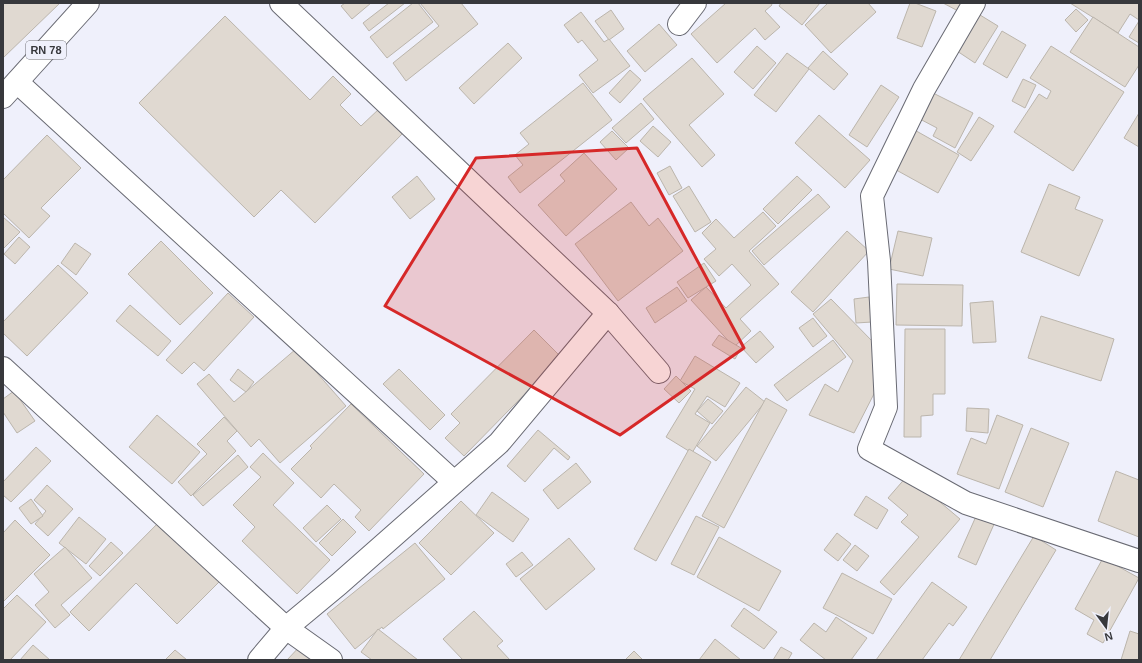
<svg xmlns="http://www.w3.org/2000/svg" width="1142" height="663" font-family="Helvetica,sans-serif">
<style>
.building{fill:#e0d9d1;stroke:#bbb5ac}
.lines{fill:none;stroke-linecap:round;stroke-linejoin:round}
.minor-casing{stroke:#696a73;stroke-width:24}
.primary-casing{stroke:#696a73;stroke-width:24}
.minor{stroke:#fff;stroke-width:22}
.primary{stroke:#fff;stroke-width:22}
.marked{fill:#d62828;fill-opacity:0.2;stroke:#d62828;stroke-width:3;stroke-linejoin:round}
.labels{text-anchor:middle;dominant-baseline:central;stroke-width:3.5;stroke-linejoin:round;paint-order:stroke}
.shield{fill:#eff0fb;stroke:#6e6f75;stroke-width:1}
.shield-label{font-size:11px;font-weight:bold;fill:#37383c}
</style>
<rect width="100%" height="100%" fill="#eff0fb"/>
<!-- building -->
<g class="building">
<polygon points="3,3 60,3 3,58"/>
<polygon points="345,3 371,3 352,19 341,6"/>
<polygon points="389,3 405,3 369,31 363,23"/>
<polygon points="413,3 418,3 433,22 387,58 370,37"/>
<polygon points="420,3 461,3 478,24 406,81 393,63 439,26"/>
<polygon points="726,3 771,3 772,5 765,11 780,27 765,40 755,28 717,63 691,34"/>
<polygon points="781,3 820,3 802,25 779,6"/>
<polygon points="828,3 868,3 876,12 831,53 805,25"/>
<polygon points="910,3 915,3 936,11 922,47 897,38"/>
<polygon points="943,3 965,3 960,12"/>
<polygon points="1070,3 1139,3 1139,20 1130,14 1118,33"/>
<polygon points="1076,9 1088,20 1076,32 1065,20"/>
<polygon points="611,10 624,29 609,40 595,21"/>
<polygon points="581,12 604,42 609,39 630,66 593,93 579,75 598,60 582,40 578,43 564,25"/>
<polygon points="980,15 998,26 975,63 957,51"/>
<polygon points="225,16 310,100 333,76 351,94 340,105 361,126 380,108 404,132 315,223 281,190 254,217 139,103"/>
<polygon points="1093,17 1139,47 1139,65 1125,87 1070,52"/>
<polygon points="1139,21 1139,43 1129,37"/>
<polygon points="659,24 677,45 645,72 627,51"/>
<polygon points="1002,31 1026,45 1007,78 983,64"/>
<polygon points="508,43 522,58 474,104 459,88"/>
<polygon points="757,46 776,63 753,89 734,72"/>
<polygon points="1051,46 1124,92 1073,171 1014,132 1039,94 1047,99 1051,91 1030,78"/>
<polygon points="823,51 848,74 834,90 808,68"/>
<polygon points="787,53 809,69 776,112 754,95"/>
<polygon points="692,58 724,94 689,125 715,155 702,167 643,99"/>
<polygon points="630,70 641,80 620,103 609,93"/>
<polygon points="1023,79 1036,85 1025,108 1012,101"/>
<polygon points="583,83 612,120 520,193 508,177 523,165 515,155 529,144 520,133"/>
<polygon points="881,85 899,97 867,147 849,135"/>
<polygon points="931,92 973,113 955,148 933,136 937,128 918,118"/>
<polygon points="641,103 654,119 626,143 612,128"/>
<polygon points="1139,113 1139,147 1124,138"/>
<polygon points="819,115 870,160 845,188 795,143"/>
<polygon points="979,117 994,126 971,161 957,152"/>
<polygon points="653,126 671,142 658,157 640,141"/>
<polygon points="911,128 959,155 938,193 889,166"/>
<polygon points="612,131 629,148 616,160 600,142"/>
<polygon points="47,135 81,168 41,208 50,216 29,238 3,213 3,180"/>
<polygon points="584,153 617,189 566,236 538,205 565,181 560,175"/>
<polygon points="670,166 682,188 669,195 657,173"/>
<polygon points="417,176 435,199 410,219 392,197"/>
<polygon points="797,176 812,190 778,224 763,209"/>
<polygon points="1049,184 1080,197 1075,209 1103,220 1079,276 1021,252"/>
<polygon points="689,186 711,222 695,232 673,196"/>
<polygon points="818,194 830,207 764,265 752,251"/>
<polygon points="631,202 649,226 658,218 683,251 618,301 575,244"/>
<polygon points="763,212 776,226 749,251 779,284 740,319 751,331 734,347 691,300 706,287 726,308 751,285 732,264 719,276 704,259 716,249 702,233 716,219 734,238"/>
<polygon points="3,217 20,232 3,249"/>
<polygon points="847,231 869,251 813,312 791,292"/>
<polygon points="898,231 932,238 923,276 889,269"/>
<polygon points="19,237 30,247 15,264 4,254"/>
<polygon points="161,241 213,293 180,325 128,274"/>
<polygon points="75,243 91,254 76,275 61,263"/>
<polygon points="704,263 716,281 688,298 677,282"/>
<polygon points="58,265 88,293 27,356 3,333 3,322"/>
<polygon points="897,284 963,285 962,326 896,325"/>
<polygon points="677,287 687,301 655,323 646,308"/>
<polygon points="228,293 254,317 204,371 194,362 182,374 166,360"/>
<polygon points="869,297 872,322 856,323 854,299"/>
<polygon points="831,299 873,342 878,386 854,433 809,415 825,384 838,392 853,361 813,314"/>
<polygon points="993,301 996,342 973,343 970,303"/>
<polygon points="130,305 171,341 158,356 116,321"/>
<polygon points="1041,316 1114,339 1101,381 1028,358"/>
<polygon points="813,318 827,336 813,347 799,328"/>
<polygon points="905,329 945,329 945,394 933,394 933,415 921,416 921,437 904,437"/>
<polygon points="534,330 561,357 464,456 445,438 460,423 451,414"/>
<polygon points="760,331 774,347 756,363 741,347"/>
<polygon points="719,335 741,348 735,359 712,345"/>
<polygon points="833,340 846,357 787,401 774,385"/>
<polygon points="296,349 346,406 280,463 259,439 251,447 197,384 209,374 234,402"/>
<polygon points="695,356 740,383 725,407 707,396 695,414 710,423 692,453 666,437 695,389 680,381"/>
<polygon points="238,369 254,382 246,392 230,380"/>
<polygon points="399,369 445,415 430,430 383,384"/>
<polygon points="676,376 691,391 679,403 664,389"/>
<polygon points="746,387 765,402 716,461 697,446"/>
<polygon points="14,391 35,421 17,433 3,412 3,399"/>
<polygon points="766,398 787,410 724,528 702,516"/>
<polygon points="708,399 723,411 712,424 697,411"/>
<polygon points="351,404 424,474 369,531 355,517 361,510 334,484 321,498 291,469 312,448 310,446"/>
<polygon points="967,408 989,409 988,433 966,431"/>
<polygon points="157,415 200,452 172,484 129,447"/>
<polygon points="997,415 1023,425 999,489 957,474 971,438 986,444"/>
<polygon points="224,417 237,431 227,441 236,451 191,496 178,482 207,454 197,444"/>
<polygon points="1031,428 1069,443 1043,507 1005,492"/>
<polygon points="538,430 570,457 568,460 554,448 525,482 507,466"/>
<polygon points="36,447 51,461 11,502 3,495 3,482"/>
<polygon points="689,449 711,462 656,561 634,549"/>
<polygon points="263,453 294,483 273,505 330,560 297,594 242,541 255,527 233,505 261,477 250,467"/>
<polygon points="238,455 248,467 203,506 193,495"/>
<polygon points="576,463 591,482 558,509 543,490"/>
<polygon points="1116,471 1139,480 1139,537 1098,521"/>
<polygon points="908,475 960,519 894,595 880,582 919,537 901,522 908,515 888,498"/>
<polygon points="47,485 73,509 48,536 35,524 46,511 34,500"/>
<polygon points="492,492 529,519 513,542 476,515"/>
<polygon points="866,496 888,510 877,529 854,515"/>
<polygon points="31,499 43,516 31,524 19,508"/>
<polygon points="461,501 494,533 451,575 419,543"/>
<polygon points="327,505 341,519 316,542 303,528"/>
<polygon points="977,514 995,522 976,565 958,557"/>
<polygon points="696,516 719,527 694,575 671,564"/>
<polygon points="79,517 106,539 86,564 59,543"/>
<polygon points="162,519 222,579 177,624 136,583 89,631 70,612"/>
<polygon points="343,519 356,532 332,556 319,543"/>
<polygon points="15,520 50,555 3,602 3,533"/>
<polygon points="837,533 851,544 838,561 824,550"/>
<polygon points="1034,536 1056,550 990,660 959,660"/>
<polygon points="719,537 781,571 759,611 697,577"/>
<polygon points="569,538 595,569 546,610 520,579"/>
<polygon points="111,542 123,553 100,576 89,566"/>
<polygon points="415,543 445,579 383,629 382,627 355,649 327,614"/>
<polygon points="855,545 869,556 857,571 843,560"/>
<polygon points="65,547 92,578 61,605 70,615 55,628 35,605 49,592 34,574"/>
<polygon points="522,552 533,565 516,577 506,564"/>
<polygon points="1103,558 1139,578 1103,643 1087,634 1094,620 1075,609"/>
<polygon points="842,573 892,599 873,634 823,608"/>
<polygon points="932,582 967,607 953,626 949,623 922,660 876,660"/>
<polygon points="17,595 46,622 10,660 3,660 3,609"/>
<polygon points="744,608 777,632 764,649 731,626"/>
<polygon points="474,611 503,641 497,646 510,660 463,660 443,639"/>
<polygon points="836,617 867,638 851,660 826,660 800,640 814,623 826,632"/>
<polygon points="378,629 418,660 372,660 361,652"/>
<polygon points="1130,631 1139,634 1139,660 1121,660"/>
<polygon points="715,639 741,660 699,660"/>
<polygon points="302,644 320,660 287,660"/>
<polygon points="33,645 50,660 20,660"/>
<polygon points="781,647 792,653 788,660 773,660"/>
<polygon points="175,650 187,660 165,660"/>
<polygon points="634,651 643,660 625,660"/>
</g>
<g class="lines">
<defs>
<g id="minor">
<polyline points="281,3 608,313"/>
<polyline points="974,3 924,89 872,196 879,261 886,407 869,449 966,503 1139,561"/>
<polyline points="679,24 695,3"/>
<polyline points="17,82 454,482"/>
<polyline points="3,368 286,628 331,660"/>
<polyline points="259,660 286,628 339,584 499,443 608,313 659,372"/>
</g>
<polyline id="primary" points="3,97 88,3"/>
</defs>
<!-- minor casing -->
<use href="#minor" class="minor-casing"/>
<!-- primary casing -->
<use href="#primary" class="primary-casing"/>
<!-- minor -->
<use href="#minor" class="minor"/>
<!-- primary -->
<use href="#primary" class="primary"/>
</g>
<!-- marked area -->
<path class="marked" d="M637,148L744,348L620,435L385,306L476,158Z"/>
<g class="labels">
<!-- shield labels -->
<rect class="shield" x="26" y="41" width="40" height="18" rx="3"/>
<g class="shield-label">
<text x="46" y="50">RN 78</text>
</g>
</g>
<!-- border -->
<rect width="1142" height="663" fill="none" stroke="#37383c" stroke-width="8"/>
<!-- north arrow -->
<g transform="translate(1106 627) rotate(165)" stroke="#eff0fb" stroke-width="3" paint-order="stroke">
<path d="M0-3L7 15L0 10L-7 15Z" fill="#37383c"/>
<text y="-6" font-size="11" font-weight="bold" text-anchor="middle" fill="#37383c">N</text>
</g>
</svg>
